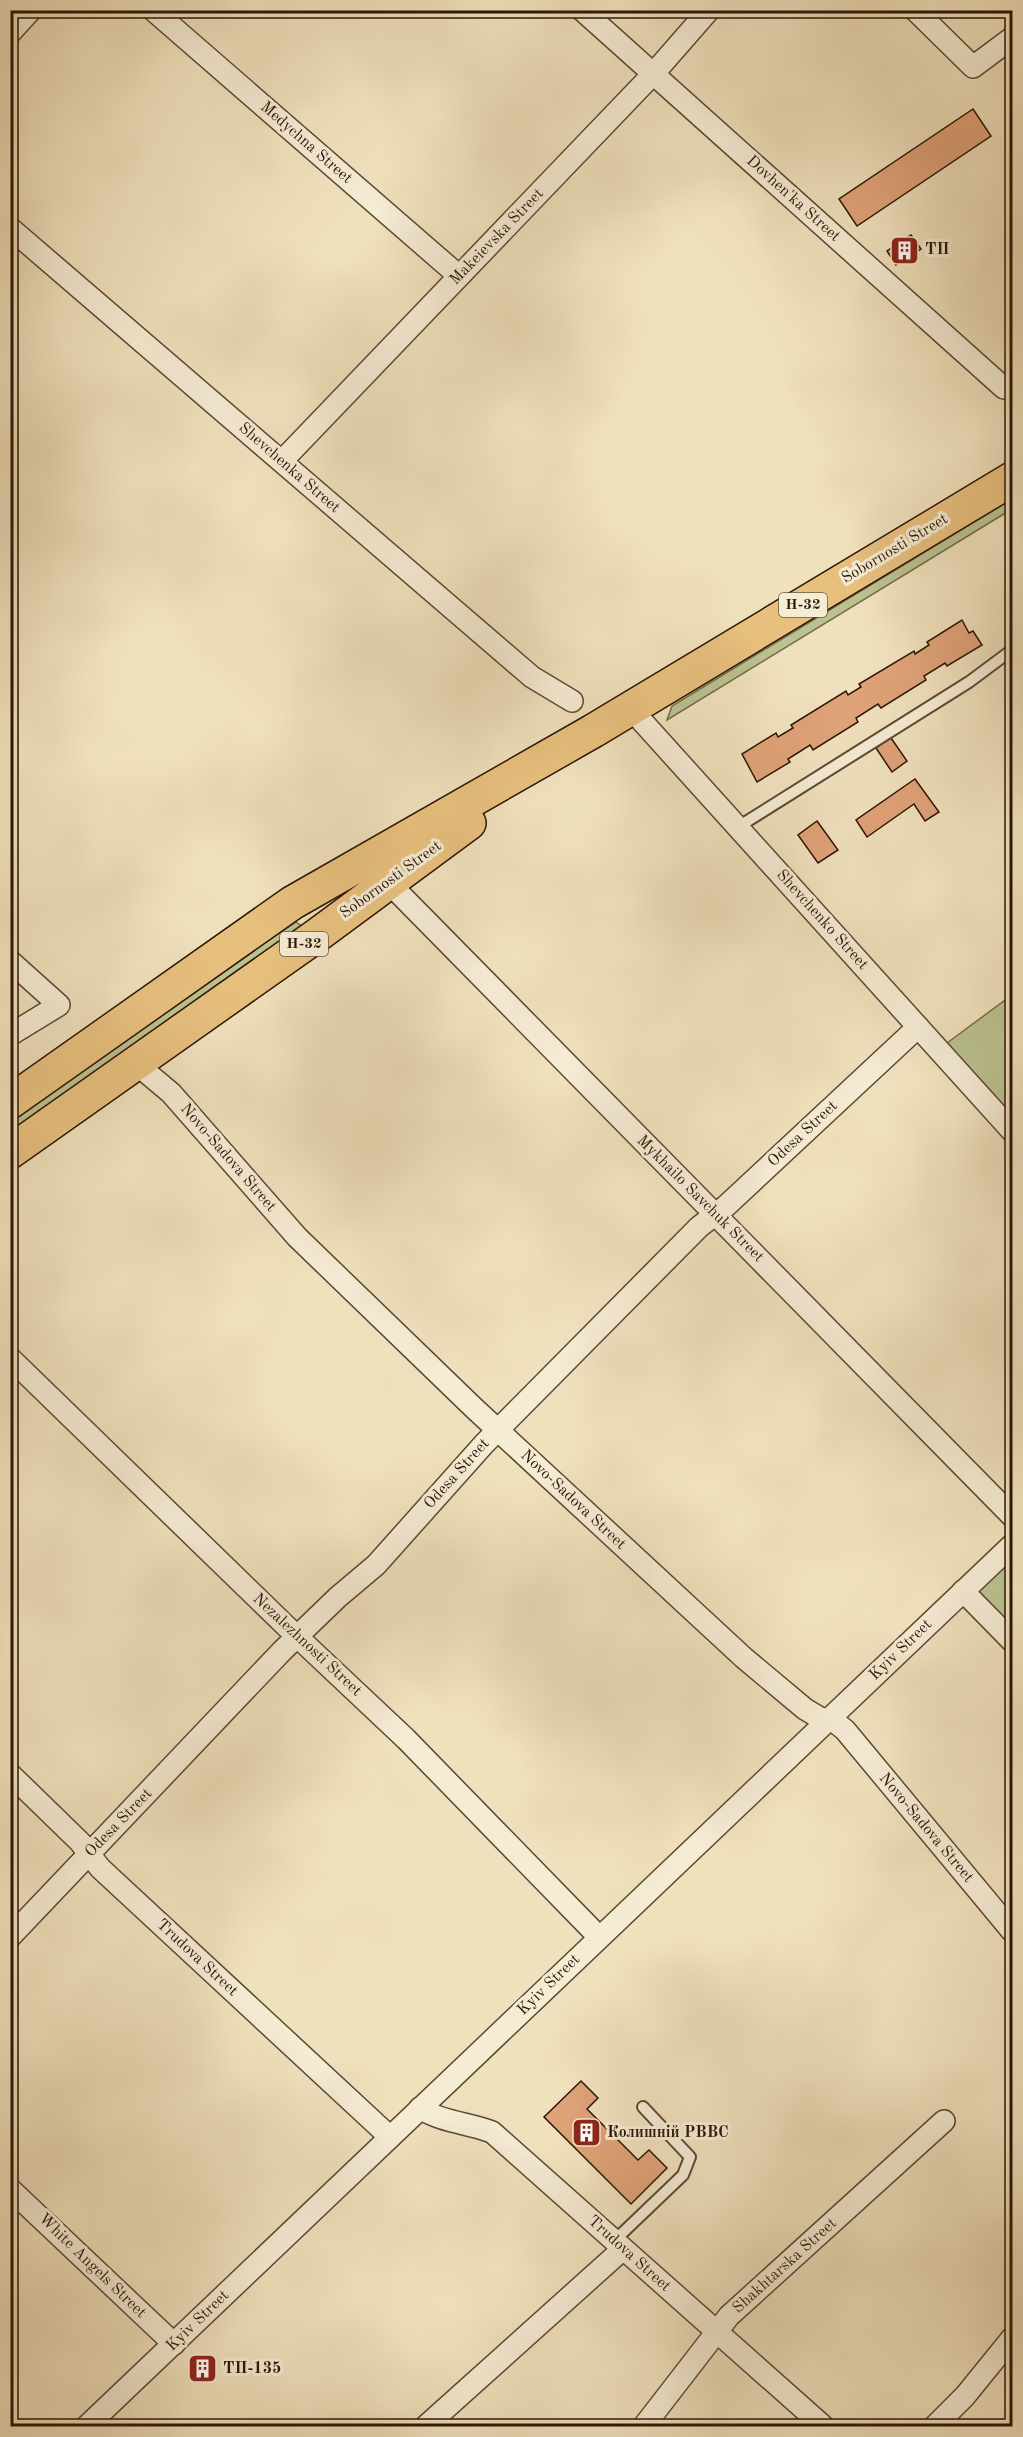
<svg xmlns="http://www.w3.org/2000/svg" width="1023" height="2437" font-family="'Old Standard TT',serif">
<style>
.green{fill:#bbc290;stroke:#736c4a;stroke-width:1.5}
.building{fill:#e0a278;stroke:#2b1505;stroke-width:1.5}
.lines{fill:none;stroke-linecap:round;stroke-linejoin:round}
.lane-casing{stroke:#5c4833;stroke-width:14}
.street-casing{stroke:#5c4833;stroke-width:24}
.primary-casing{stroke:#2b1505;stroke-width:36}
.lane{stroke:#f5ecd4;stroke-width:10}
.street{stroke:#f5ecd4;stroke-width:21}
.primary{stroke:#e8c07e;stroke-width:33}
.labels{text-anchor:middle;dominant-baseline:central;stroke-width:6;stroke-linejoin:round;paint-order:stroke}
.shield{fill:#f5ecd4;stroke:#685643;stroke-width:1.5}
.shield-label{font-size:15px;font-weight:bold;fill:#2b1505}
.street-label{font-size:16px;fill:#2b1505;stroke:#f5ecd4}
.poi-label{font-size:16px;font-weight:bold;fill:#2b1505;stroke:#f5ecd4;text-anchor:start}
</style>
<rect width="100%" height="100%" fill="#f0e1bd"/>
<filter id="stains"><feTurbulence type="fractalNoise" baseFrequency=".00333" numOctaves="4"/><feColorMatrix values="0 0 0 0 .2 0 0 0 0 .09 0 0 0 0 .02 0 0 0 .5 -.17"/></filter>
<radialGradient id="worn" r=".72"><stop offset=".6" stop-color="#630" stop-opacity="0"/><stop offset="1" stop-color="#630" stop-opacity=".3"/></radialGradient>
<!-- green -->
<g class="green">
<polygon points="1012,499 1012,509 667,720 672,706"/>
<polygon points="296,922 303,927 11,1138 10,1113"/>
<polygon points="1012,995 1012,1116 947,1043"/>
<polygon points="1012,1555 1012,1635 976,1590"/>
</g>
<!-- building -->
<g class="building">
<polygon points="973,109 991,136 857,226 839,199"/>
<polygon points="911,235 921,249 896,265 887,251"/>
<polygon points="962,620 969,633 973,631 982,645 947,666 945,663 924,676 926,680 881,708 878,704 856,718 858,722 813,750 810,745 788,759 790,762 757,782 742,754 776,733 778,737 793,728 791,725 846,691 848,695 861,687 859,684 914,651 915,654 929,645 927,642"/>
<polygon points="891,738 907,761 892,772 876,748"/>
<polygon points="915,779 939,812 925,821 914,804 867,837 856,820"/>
<polygon points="817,821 838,850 818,863 798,835"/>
<polygon points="581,2081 598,2098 587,2109 638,2160 649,2150 667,2168 631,2204 544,2117"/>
<polygon points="204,2360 212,2368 200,2378 193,2370"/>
</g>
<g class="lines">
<defs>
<g id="lane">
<polyline points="738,827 969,682 1012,650"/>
<polyline points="614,2241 683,2175 690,2157 643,2107"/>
</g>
<g id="street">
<polyline points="153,10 459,276"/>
<polyline points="582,10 1004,388"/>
<polyline points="915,10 973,67 1012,38"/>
<polyline points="10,33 31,10"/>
<polyline points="10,228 532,677 572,701"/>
<polyline points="282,461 654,73 709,10"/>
<polyline points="631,709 1012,1131"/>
<polyline points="388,882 1012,1516"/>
<polyline points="10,961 59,1005 10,1035"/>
<polyline points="134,1062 171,1093 297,1237 475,1409 744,1658 805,1709 820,1718 835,1722 845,1730 1012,1931"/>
<polyline points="10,1358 287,1627 406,1739 599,1937"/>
<polyline points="963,1591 1012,1641"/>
<polyline points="10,1774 80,1842 100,1868 390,2137"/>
<polyline points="10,1937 282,1651 338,1597 376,1565 484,1444 699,1227 726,1206 918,1027"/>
<path d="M420,2108C441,2122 469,2123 492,2132L823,2426"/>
<polyline points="10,2189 174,2344"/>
<polyline points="87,2426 1012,1545"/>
<polyline points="426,2426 623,2249"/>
<polyline points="644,2426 729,2316 944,2121"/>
<polyline points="935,2426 965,2396 1012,2338"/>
</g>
<g id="primary">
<polyline points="10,1102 292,903 593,731 1012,479"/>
<polyline points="10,1152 316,936 469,823"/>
</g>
</defs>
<!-- lane casing -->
<use href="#lane" class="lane-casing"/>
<!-- street casing -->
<use href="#street" class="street-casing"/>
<!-- primary casing -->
<use href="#primary" class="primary-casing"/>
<!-- lane -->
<use href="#lane" class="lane"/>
<!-- street -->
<use href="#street" class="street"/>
<!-- primary -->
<use href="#primary" class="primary"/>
</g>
<!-- icons -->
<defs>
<symbol id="building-square" viewBox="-11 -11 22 22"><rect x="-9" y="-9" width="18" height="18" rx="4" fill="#8f2418" stroke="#f5ecd4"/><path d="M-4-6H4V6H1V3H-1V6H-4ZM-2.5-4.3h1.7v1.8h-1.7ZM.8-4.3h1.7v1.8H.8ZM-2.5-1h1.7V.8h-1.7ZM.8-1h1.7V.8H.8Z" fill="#fff"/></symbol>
</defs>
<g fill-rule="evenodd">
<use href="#building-square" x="888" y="234" width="33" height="33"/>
<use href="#building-square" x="570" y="2116" width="33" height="33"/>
<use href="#building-square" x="186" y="2352" width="33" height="33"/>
</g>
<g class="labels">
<!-- shield labels -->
<g class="shield">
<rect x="779" y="593" width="48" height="24" rx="4.5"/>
<rect x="280" y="932" width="48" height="24" rx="4.5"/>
</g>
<g class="shield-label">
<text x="803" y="605">Н-32</text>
<text x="304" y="944">Н-32</text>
</g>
<!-- street labels -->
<g class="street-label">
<text transform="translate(306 143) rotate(41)">Medychna Street</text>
<text transform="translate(793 199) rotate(42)">Dovhen'ka Street</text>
<text transform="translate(497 237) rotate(-46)">Makeievska Street</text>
<text transform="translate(289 468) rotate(41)">Shevchenka Street</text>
<text transform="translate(895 549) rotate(-31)">Sobornosti Street</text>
<text transform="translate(391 880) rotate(-36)">Sobornosti Street</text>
<text transform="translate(822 920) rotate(48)">Shevchenko Street</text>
<text transform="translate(803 1134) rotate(-43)">Odesa Street</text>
<text transform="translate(228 1158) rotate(49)">Novo-Sadova Street</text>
<text transform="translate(700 1199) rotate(45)">Mykhailo Savchuk Street</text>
<text transform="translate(457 1474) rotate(-48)">Odesa Street</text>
<text transform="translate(573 1500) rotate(43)">Novo-Sadova Street</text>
<text transform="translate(307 1645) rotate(43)">Nezalezhnosti Street</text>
<text transform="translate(901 1650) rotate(-44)">Kyiv Street</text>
<text transform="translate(119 1823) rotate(-46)">Odesa Street</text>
<text transform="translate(926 1828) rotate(50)">Novo-Sadova Street</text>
<text transform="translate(197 1958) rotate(43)">Trudova Street</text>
<text transform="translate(549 1985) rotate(-44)">Kyiv Street</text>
<text transform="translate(629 2254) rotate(42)">Trudova Street</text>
<text transform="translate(92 2266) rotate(44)">White Angels Street</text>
<text transform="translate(785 2266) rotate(-42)">Shakhtarska Street</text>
<text transform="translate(198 2321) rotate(-44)">Kyiv Street</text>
</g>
<!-- poi labels -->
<g class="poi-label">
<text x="925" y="250">ТП</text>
<text x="607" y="2133">Колишній РВВС</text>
<text x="223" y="2369">ТП-135</text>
</g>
</g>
<!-- margin -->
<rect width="1023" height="2437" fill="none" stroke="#f0e1bd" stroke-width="36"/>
<rect x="12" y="12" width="999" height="2413" fill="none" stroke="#2b1505" stroke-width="3"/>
<rect x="18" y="18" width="987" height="2401" fill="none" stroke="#2b1505" stroke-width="1.5"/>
<rect width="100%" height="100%" filter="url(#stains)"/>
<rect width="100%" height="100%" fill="url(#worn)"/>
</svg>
